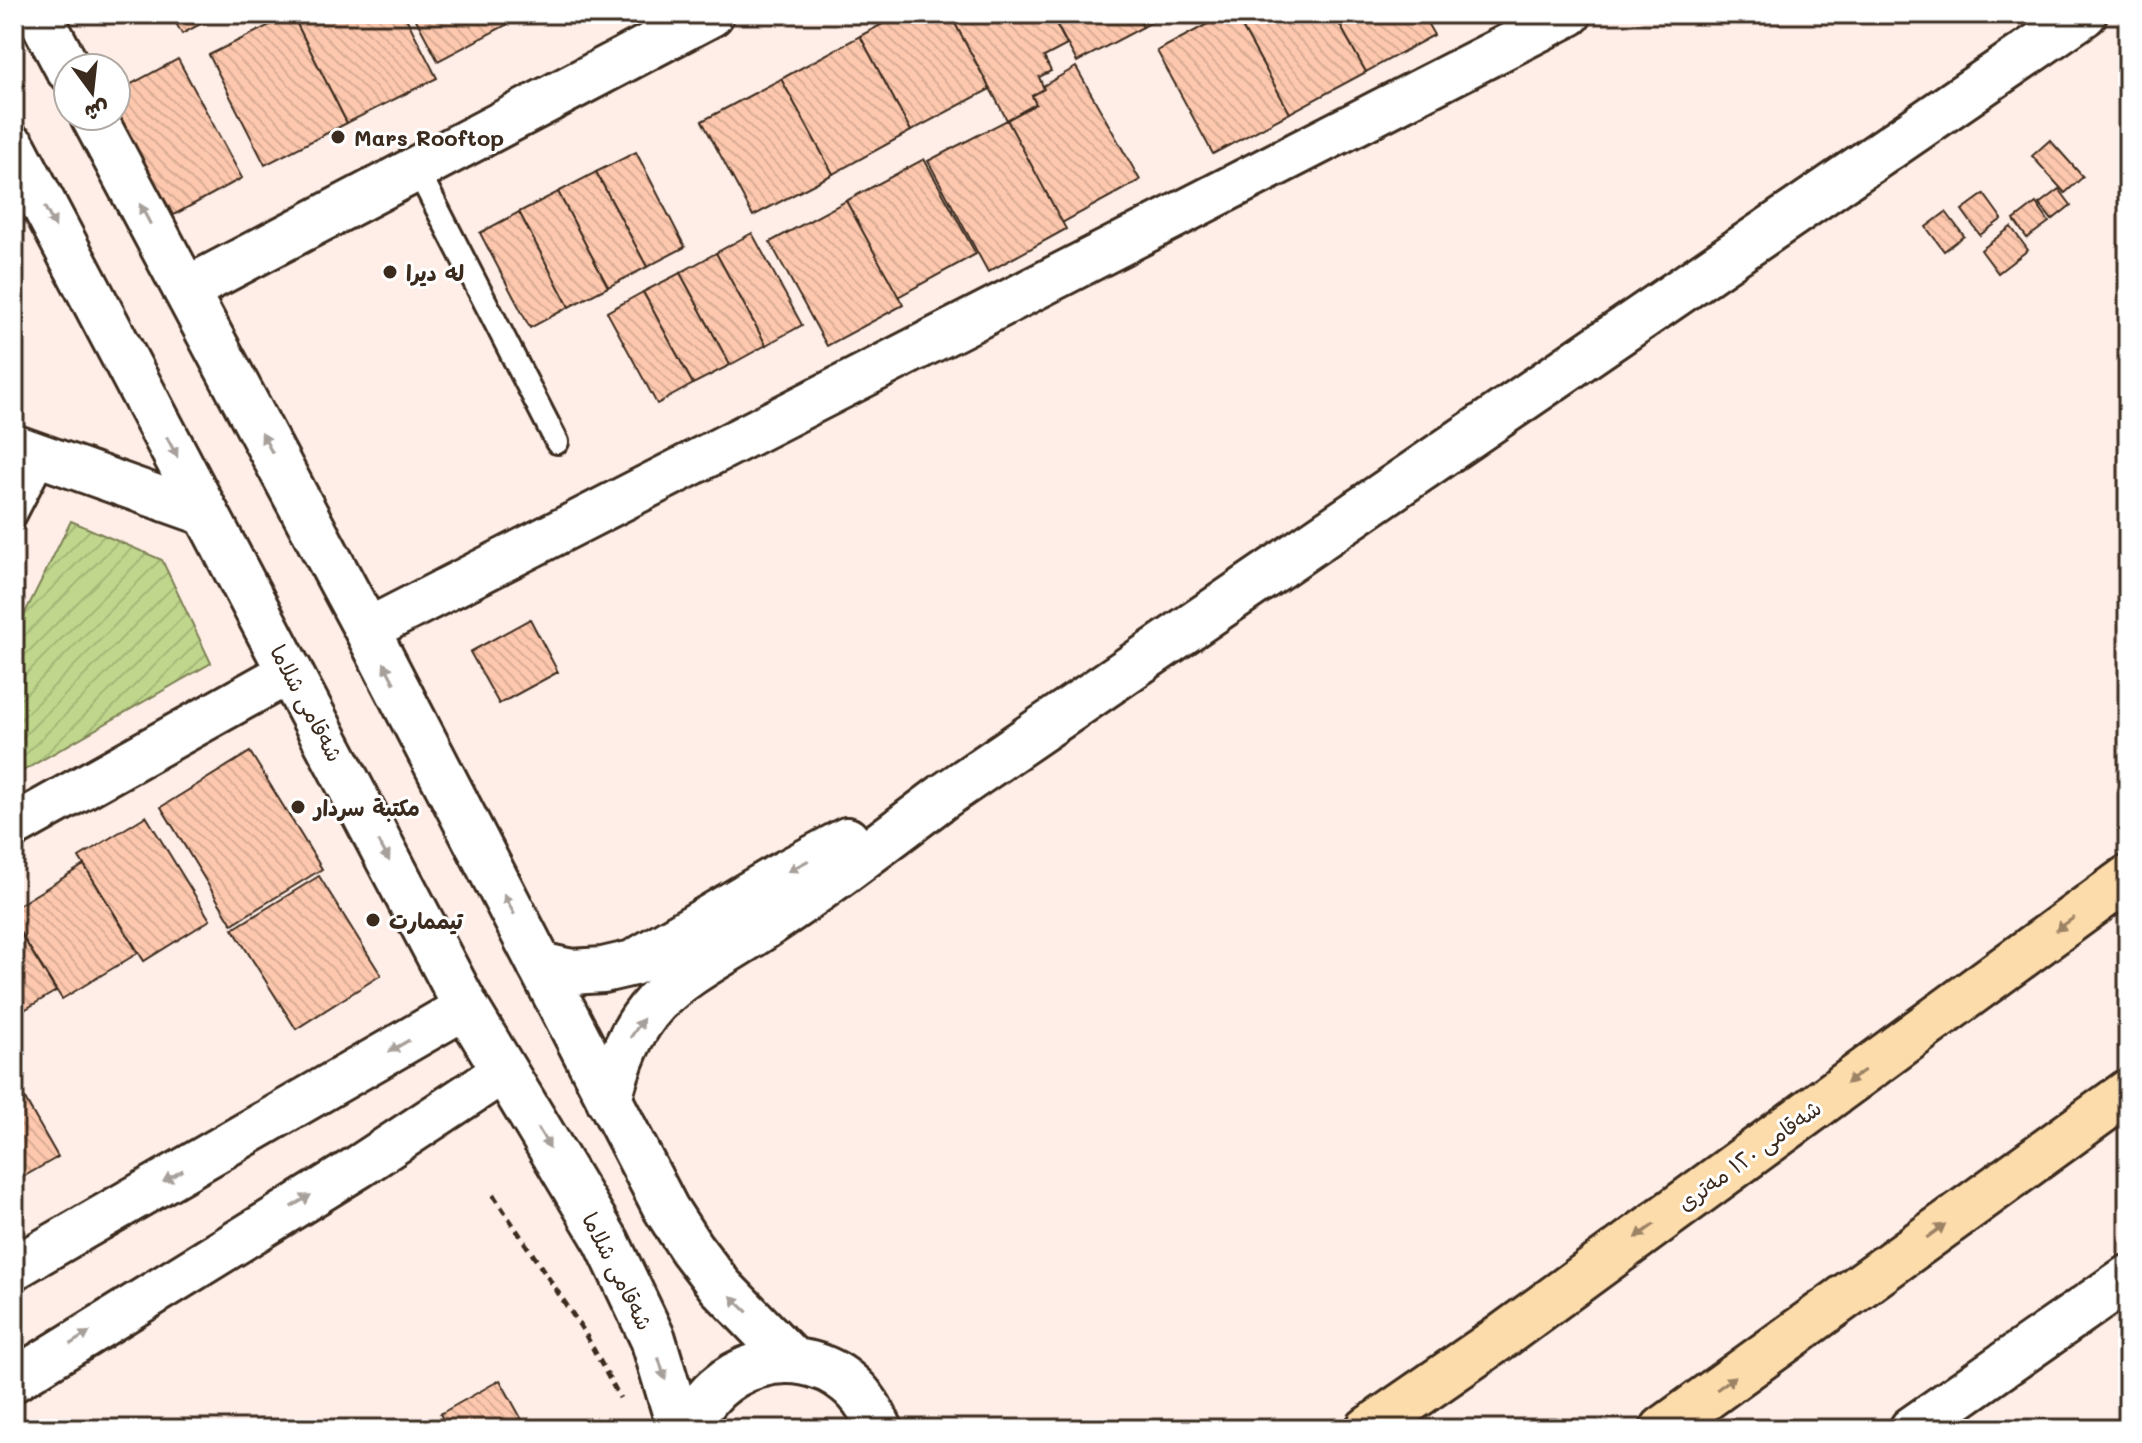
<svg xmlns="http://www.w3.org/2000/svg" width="2142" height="1443" font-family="Mali,'Playpen Sans Arabic',sans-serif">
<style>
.garden{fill:url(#garden-furrows);stroke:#7d8055;stroke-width:2}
.building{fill:url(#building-back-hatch);stroke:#3b2a1e;stroke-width:2}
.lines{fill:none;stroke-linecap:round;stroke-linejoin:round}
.lane-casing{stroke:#3b2a1e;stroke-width:28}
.street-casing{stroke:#3b2a1e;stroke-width:48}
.secondary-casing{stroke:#3b2a1e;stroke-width:50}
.highway-casing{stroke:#3b2a1e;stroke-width:50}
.path{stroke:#3b2a1e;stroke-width:5;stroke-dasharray:8 6;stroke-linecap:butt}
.lane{stroke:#fff;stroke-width:22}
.street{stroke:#fff;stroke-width:42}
.secondary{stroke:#fff;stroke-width:44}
.highway{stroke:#fddcac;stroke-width:44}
.oneway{fill:#a79f9a}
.oneway2{fill:#9c8365}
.poi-dot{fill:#3b2a1e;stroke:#fff;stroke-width:3}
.labels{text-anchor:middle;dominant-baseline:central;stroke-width:6;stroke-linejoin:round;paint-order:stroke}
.poi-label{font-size:22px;font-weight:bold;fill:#3b2a1e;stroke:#fff;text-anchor:start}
.street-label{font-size:22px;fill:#3b2a1e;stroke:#fff}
</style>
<defs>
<pattern id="garden-furrows" width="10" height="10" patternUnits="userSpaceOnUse" patternTransform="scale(2)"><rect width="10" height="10" fill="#bfd68c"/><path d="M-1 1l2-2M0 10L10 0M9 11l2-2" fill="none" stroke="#a5b878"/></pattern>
<pattern id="building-back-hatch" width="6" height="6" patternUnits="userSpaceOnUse" patternTransform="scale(2)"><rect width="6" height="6" fill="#fdc8ae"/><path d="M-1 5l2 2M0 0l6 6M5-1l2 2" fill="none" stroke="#daac95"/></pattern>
</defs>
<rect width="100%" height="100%" fill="#feeee7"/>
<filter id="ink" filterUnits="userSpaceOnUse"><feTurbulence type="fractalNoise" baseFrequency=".0125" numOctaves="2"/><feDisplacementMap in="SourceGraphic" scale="16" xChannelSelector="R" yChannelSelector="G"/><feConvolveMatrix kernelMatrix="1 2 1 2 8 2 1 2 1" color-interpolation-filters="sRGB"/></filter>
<g filter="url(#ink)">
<!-- garden -->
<polygon class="garden" points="71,521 162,560 211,663 14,776 14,635"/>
<!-- building -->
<g class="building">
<polygon points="171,14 219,14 182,34"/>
<polygon points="292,14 347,123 265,165 209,55"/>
<polygon points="292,14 404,14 437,78 347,123"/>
<polygon points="413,14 527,14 438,61"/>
<polygon points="901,14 950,14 990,89 911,131 860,36"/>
<polygon points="950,14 1051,14 1067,45 1044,57 1051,71 1039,77 1044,89 1032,96 1036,104 1007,120"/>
<polygon points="1051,14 1136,14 1143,27 1077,62"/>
<polygon points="1136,14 1168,14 1143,27"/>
<polygon points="1226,14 1235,14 1290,113 1213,154 1157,51"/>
<polygon points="1235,14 1334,14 1366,72 1290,113"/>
<polygon points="1334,14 1422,14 1434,35 1366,72"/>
<polygon points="860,36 911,131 833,174 781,79"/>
<polygon points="178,59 242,178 166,219 116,116 116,92"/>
<polygon points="1076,67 1140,180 1062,223 1007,120 1036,104 1032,96 1044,89 1043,86"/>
<polygon points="781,79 833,174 753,216 702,121"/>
<polygon points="1007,120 1066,229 988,272 928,161"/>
<polygon points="2050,140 2083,177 2065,193 2032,156"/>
<polygon points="636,152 685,247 647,267 596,172"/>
<polygon points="924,159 976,254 898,297 846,201"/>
<polygon points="596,172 647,267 608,287 558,192"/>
<polygon points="2059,189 2071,205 2052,220 2039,204"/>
<polygon points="558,192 608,287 569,307 519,212"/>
<polygon points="1984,194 2002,219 1980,235 1962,210"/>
<polygon points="846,201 903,305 827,346 770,242"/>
<polygon points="2036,203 2049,222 2027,238 2014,220"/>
<polygon points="519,212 569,307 530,328 480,233"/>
<polygon points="1946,212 1964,236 1944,251 1926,227"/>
<polygon points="2011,227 2028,250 1998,273 1981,250"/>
<polygon points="752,233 802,325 766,345 716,253"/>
<polygon points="716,253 766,345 730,365 680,273"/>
<polygon points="680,273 730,365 693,384 643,292"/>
<polygon points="643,292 693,384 657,404 607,312"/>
<polygon points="530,619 558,672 499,704 470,652"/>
<polygon points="250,752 322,869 232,924 161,807"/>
<polygon points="146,816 210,920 144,961 79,857"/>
<polygon points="84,865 138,953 62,999 14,923 14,908"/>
<polygon points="319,876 381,975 296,1029 233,929"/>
<polygon points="14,923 56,991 14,1016"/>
<polygon points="14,1080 58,1157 14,1182"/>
<polygon points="500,1380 526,1427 449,1429 440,1414"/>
</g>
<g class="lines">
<defs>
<g id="lane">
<polyline points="417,169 557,442"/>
<polyline points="14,517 45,457"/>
</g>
<g id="street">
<polyline points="14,446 208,515"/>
<polyline points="367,630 1570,14"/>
<polyline points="14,826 291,671"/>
<polyline points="14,1268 466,1007"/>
<polyline points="14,1380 360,1166 504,1071"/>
</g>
<g id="secondary">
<polyline points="39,14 68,69"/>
<polyline points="93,116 367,630 666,1209 691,1248 720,1286 792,1360"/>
<polyline points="14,148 466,1007 607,1242 653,1339 680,1429"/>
<polyline points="186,290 711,14"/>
<polyline points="540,965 571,972 603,970 633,963 778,877 847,840"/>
<path d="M609,1100C618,1063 630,1030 656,1002C685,972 727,952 761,929C824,888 884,841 944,796L2084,14"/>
<path d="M690,1429C711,1365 796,1339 848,1383C864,1396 872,1412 880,1429"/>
<polyline points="1912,1429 2128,1278"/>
</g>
<g id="highway">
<polyline points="1368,1429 1504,1335 2128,878"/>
<polyline points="1663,1429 2128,1092"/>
</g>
</defs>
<!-- lane casing -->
<use href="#lane" class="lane-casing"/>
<!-- street casing -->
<use href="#street" class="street-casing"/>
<!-- secondary casing -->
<use href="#secondary" class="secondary-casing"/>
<!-- highway casing -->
<use href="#highway" class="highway-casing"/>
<!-- path -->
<polyline class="path" points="493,1195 583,1330 620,1398"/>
<!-- lane -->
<use href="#lane" class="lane"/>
<!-- street -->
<use href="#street" class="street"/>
<!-- secondary -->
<use href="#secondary" class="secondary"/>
<!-- highway -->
<use href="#highway" class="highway"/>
</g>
<!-- one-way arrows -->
<defs><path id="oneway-solid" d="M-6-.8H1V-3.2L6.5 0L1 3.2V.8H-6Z" transform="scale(2)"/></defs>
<g class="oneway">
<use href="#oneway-solid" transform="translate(145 214) rotate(-118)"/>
<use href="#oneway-solid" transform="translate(50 217) rotate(62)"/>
<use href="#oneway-solid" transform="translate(267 443) rotate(-118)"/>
<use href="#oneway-solid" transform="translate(172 447) rotate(62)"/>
<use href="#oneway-solid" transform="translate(389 673) rotate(-117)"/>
<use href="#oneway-solid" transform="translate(384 851) rotate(62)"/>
<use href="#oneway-solid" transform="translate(798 866) rotate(152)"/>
<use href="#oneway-solid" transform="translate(509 904) rotate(-117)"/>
<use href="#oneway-solid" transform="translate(637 1028) rotate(-56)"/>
<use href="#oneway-solid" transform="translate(399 1046) rotate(150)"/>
<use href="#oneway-solid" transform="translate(544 1138) rotate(59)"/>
<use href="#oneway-solid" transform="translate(173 1176) rotate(150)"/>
<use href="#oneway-solid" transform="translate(301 1201) rotate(-31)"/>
<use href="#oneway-solid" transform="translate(739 1304) rotate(-136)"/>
<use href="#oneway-solid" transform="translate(80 1338) rotate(-32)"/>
<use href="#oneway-solid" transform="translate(662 1369) rotate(73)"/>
</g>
<g class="oneway2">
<use href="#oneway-solid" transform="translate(2065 924) rotate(144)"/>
<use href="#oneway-solid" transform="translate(1855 1077) rotate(144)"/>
<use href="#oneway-solid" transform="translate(1645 1231) rotate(144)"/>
<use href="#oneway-solid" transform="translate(1936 1231) rotate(-36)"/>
<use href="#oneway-solid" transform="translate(1726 1383) rotate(-36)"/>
</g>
</g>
<!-- markers -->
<g class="poi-dot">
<circle cx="338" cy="137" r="8"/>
<circle cx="390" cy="272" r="8"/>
<circle cx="298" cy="807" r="8"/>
<circle cx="373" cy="920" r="8"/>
</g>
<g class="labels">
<!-- poi labels -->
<g class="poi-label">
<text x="354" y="137">Mars Rooftop</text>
<text x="406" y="272">له ديرا</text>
<text x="314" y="807">مكتبة سردار</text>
<text x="389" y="920">تیممارت</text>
</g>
<!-- street labels -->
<g class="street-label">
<text transform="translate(307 703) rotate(62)">شەقامی شلاما</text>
<text transform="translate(1749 1155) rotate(-36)">شەقامی ١٢٠ مەتری</text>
<text transform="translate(618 1271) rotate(63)">شەقامی شلاما</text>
</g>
</g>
<!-- margin -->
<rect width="2142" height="1443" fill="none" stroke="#fff" stroke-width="48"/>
<rect x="24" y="24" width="2094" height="1395" fill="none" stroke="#3b2a1e" stroke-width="3" filter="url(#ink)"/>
<!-- north arrow -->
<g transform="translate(92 92) rotate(165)"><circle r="38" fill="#ffffff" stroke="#b1aaa5" stroke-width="2"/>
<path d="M0-6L14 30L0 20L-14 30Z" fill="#3b2a1e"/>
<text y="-12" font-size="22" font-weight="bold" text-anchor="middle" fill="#3b2a1e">ش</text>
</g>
</svg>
